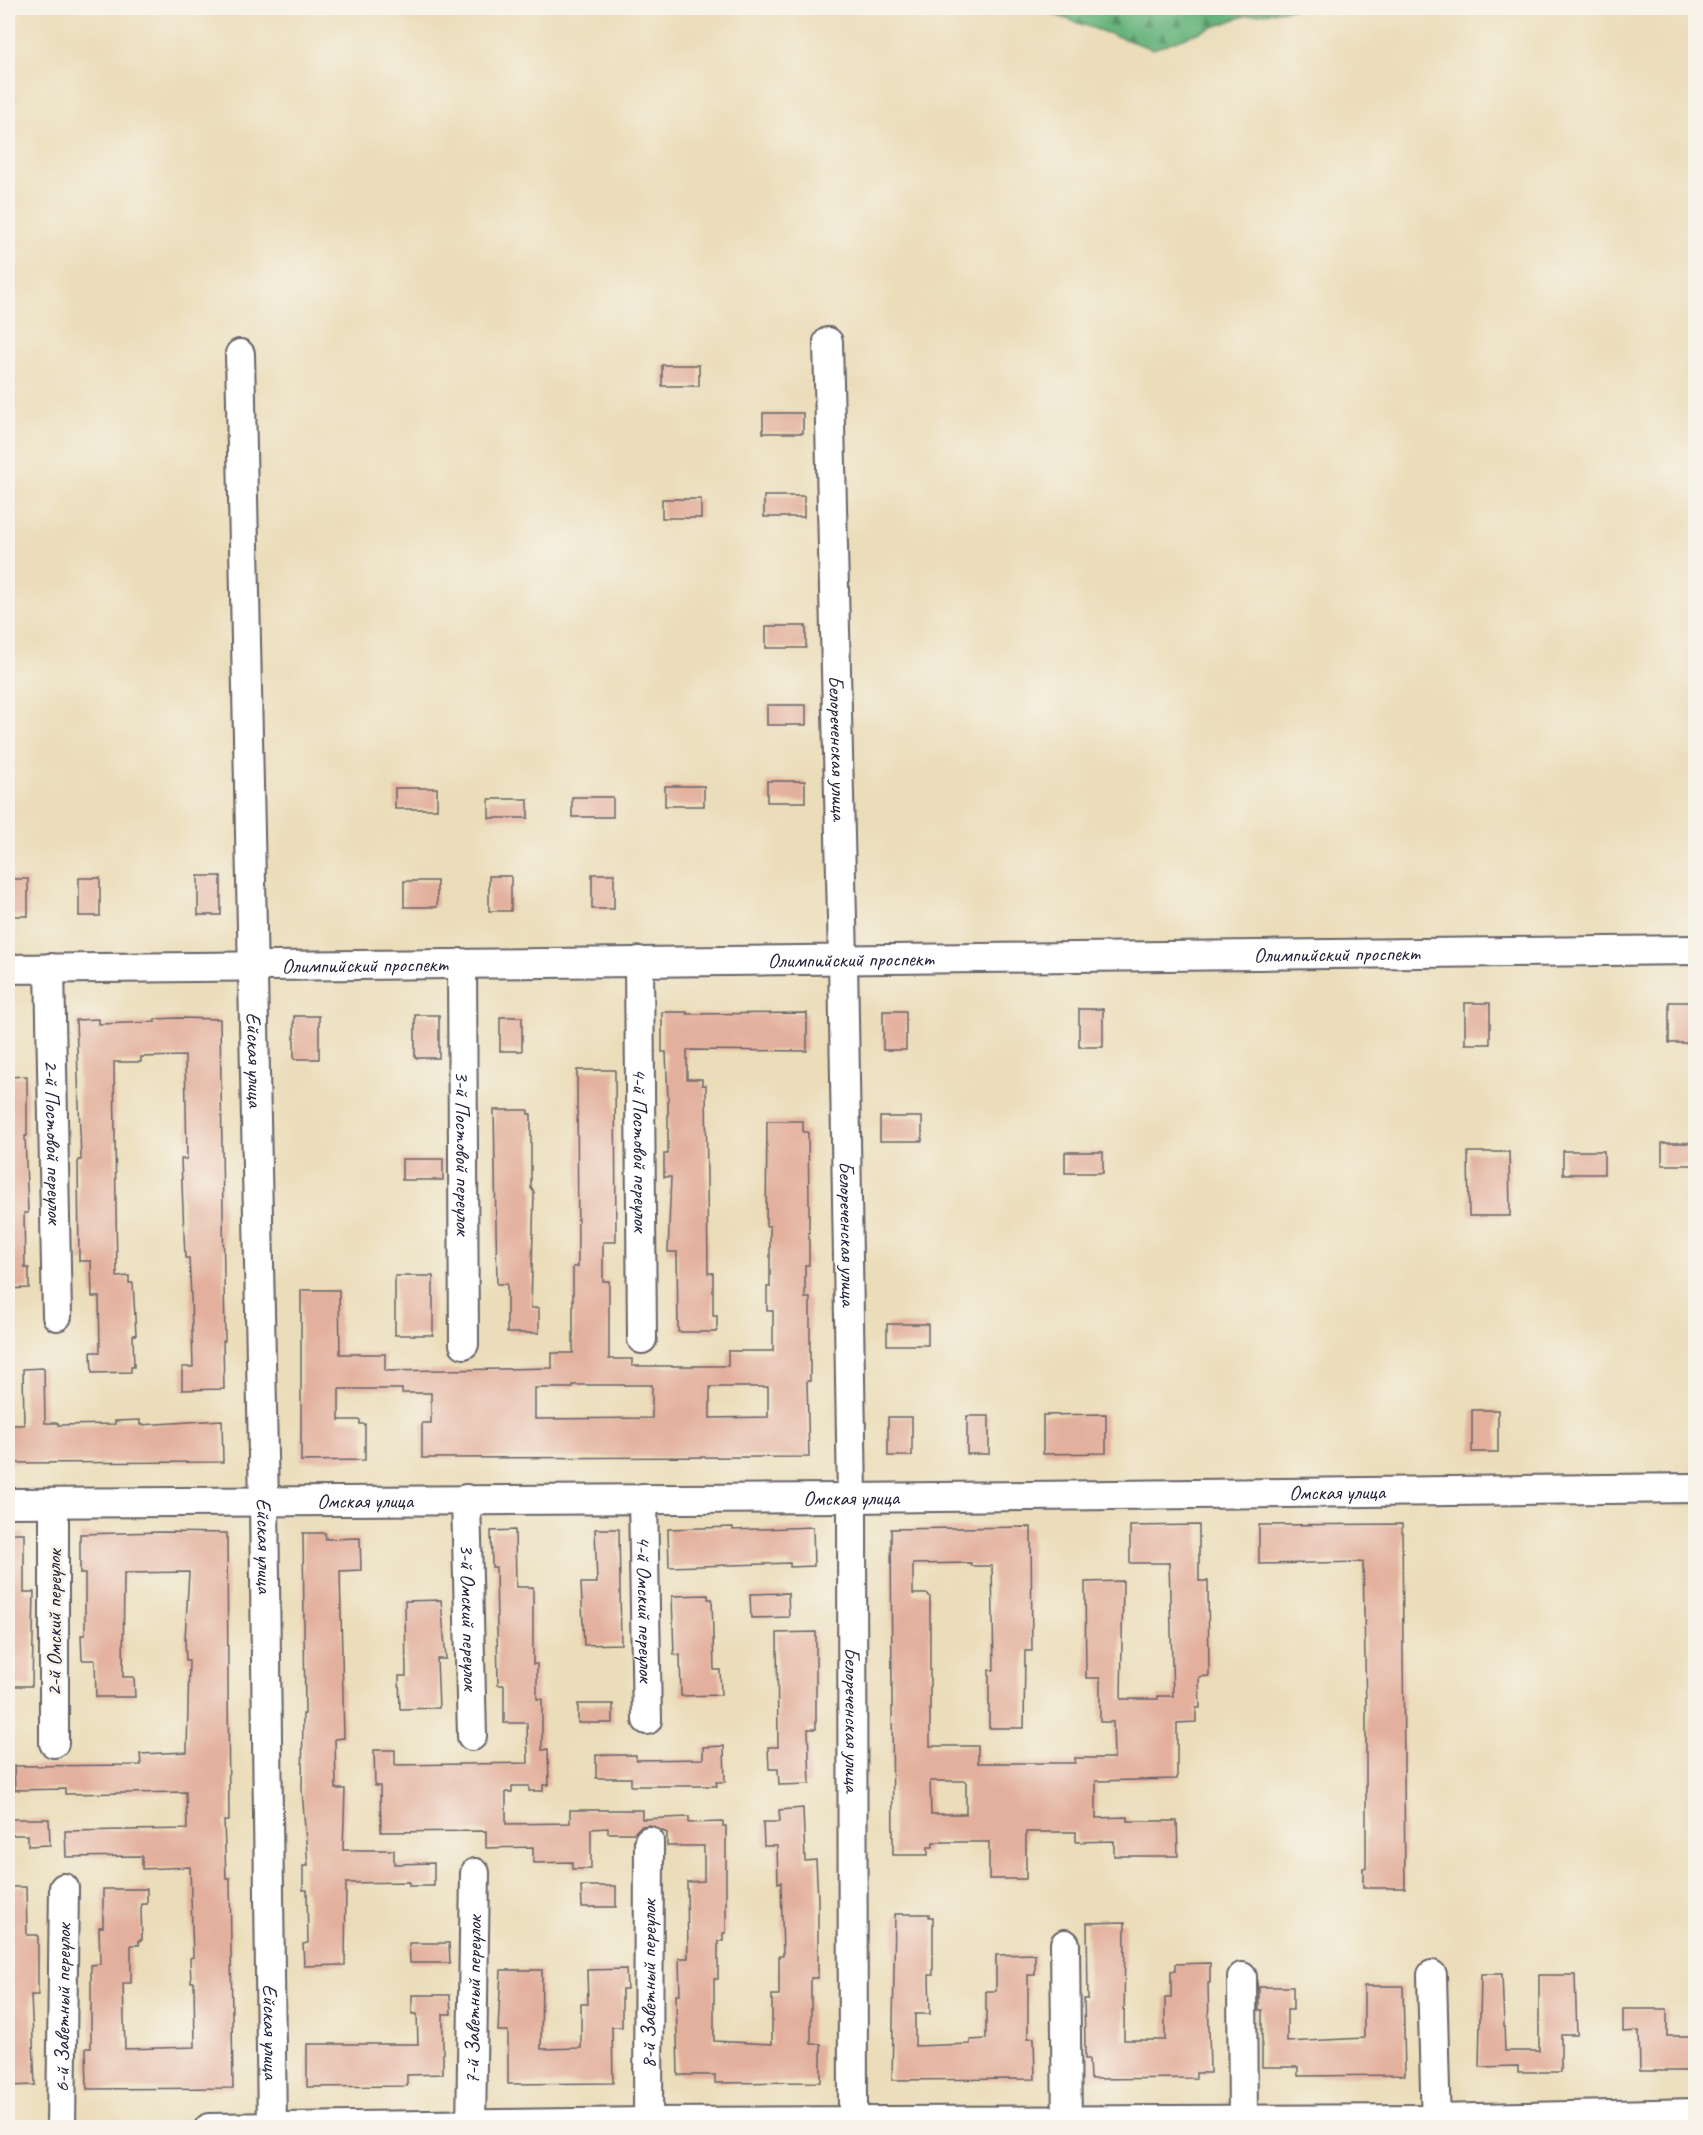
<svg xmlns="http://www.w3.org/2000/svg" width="1703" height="2135" font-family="Caveat,sans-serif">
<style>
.forest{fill:url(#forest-firs);stroke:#456b5c;stroke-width:1.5}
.building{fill:#e3b09d;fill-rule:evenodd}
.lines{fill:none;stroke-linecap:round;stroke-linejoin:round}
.minor-casing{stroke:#686367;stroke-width:32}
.minor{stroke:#fff;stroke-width:28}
.labels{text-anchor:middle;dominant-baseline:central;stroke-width:5;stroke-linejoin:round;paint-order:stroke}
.street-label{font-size:21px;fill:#22223b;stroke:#f7f3e8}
</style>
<defs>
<pattern id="forest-firs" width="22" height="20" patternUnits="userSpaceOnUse" patternTransform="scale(1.5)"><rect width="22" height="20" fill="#68b47d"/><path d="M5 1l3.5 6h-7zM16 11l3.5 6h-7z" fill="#559268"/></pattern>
</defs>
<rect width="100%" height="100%" fill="#f7f3e8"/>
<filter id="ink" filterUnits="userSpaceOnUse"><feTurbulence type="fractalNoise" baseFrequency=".0167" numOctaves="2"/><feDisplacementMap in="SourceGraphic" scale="12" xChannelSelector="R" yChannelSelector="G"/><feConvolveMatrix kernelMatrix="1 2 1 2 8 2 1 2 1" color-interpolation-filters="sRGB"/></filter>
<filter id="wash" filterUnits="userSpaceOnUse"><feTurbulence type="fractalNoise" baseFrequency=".008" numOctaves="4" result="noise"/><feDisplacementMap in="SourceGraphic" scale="24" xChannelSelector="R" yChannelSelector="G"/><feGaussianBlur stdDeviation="1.35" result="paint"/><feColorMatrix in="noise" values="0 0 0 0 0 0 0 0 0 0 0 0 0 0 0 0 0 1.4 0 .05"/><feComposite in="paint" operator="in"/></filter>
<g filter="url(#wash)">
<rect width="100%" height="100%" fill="#ebddb9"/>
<!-- forest -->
<polygon class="forest" points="850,8 1298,8 1244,16 1153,49 1041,10 949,11"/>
<g id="blocks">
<!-- building -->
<g class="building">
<rect x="662" y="365" width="37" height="21"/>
<rect x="763" y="413" width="40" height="20"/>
<rect x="764" y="496" width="40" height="21"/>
<rect x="662" y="499" width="39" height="19"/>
<rect x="766" y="626" width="40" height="22"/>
<rect x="767" y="705" width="39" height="20"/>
<rect x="767" y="781" width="38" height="21"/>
<rect x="665" y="786" width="39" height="20"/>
<rect x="395" y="788" width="42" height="21"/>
<rect x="572" y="797" width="41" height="20"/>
<rect x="489" y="799" width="39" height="19"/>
<rect x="592" y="874" width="22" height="35"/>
<rect x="198" y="876" width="23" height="39"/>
<rect x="489" y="876" width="22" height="35"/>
<rect x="79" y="878" width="21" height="38"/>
<rect x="8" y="879" width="20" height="37"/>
<rect x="404" y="881" width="33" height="26"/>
<rect x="1669" y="1002" width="25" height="41"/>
<rect x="1465" y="1003" width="25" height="41"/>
<rect x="1079" y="1009" width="24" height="38"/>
<rect x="883" y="1011" width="23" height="39"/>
<polygon points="662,1012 687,1012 687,1014 807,1013 807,1051 687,1050 687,1079 702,1079 702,1085 706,1085 708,1273 713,1273 713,1316 717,1316 717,1332 678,1332 677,1252 668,1252 671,1177 664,1177 664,1154 668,1154 668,1100 666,1052 662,1052"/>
<rect x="415" y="1015" width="24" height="43"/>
<rect x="294" y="1016" width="25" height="43"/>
<rect x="500" y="1017" width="22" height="34"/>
<polygon points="178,1018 220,1019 225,1341 223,1341 224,1389 182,1390 182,1367 193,1367 191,1296 189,1258 185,1258 181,1159 187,1159 185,1056 141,1057 141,1062 114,1062 117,1277 129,1276 129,1283 133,1283 136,1335 133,1335 134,1367 131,1367 131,1372 92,1373 91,1352 100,1352 99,1297 92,1297 91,1261 79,1261 78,1160 81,1160 76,1020 99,1019 99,1024 155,1022 155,1019"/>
<path d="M577,1070H615L616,1242H603V1281H609V1359H632V1366H728V1351H773V1311H767V1287H770V1226H766L767,1121H803V1132H808L809,1202V1265H805V1298H810V1381H807L809,1457L422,1458V1423H431V1393H402V1389H339V1420H360V1424H365V1460L301,1461V1290H339L340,1354H385V1371L552,1368V1353H573V1267H578ZM573,1385H652V1418L535,1419V1388H573ZM710,1387H768V1417L710,1418Z"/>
<polygon points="27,1076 27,1136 25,1136 28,1213 24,1213 25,1268 29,1268 29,1288 8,1289 8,1077"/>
<polygon points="494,1110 528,1110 528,1114 531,1114 531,1188 534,1192 531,1308 539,1308 539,1333 507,1333 507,1284 497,1284"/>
<rect x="880" y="1117" width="42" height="24"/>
<rect x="1662" y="1143" width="33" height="22"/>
<rect x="1563" y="1151" width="41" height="23"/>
<rect x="1065" y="1152" width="38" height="21"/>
<polygon points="1468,1152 1509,1152 1510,1216 1469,1216"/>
<rect x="402" y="1159" width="41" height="21"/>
<rect x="395" y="1276" width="38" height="59"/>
<rect x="887" y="1324" width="41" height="21"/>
<polygon points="44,1368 45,1423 58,1423 58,1425 115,1424 115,1421 140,1420 140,1425 222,1420 223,1462 8,1463 8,1425 24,1425 23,1369"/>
<rect x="1472" y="1410" width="26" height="42"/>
<polygon points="1106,1414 1106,1453 1043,1454 1043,1415"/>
<rect x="967" y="1416" width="22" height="38"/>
<rect x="888" y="1417" width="24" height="39"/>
<polygon points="1402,1524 1405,1888 1363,1888 1363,1868 1366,1868 1366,1709 1363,1562 1259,1564 1259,1525"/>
<path d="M1199,1525V1581H1208L1209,1676L1199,1677L1200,1708H1196V1722L1177,1723V1779L1096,1781V1818L1128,1817V1821H1177L1178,1856H1114V1841L1076,1842V1832H1026V1879H989V1842H933V1847H928V1855H893L891,1529L1031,1527L1032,1651H1025L1024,1728H989V1670H994L992,1566H971V1563L913,1564V1594H928L930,1597V1746H978V1763H1075V1758H1114L1113,1722H1100V1678H1086L1085,1582L1123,1581L1121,1699H1158V1696H1173L1169,1563H1130V1526ZM930,1781H966V1814H931Z"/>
<polygon points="733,1527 733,1530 813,1527 814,1566 790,1567 790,1563 669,1567 668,1529"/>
<polygon points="595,1529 619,1529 621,1644 584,1645 581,1583 597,1583"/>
<polygon points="515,1530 516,1587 533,1587 533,1664 537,1664 537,1699 542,1699 542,1750 548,1749 549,1785 543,1785 543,1791 529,1791 529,1786 512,1786 512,1792 506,1792 506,1824 570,1823 570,1810 642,1810 642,1819 689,1817 689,1823 723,1822 723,1826 726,1826 726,1933 723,1933 723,1941 718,1941 718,1979 714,1979 714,2041 772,2044 772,1995 779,1995 779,1956 783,1956 781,1882 778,1883 777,1846 764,1846 763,1822 780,1822 779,1810 803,1808 805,1861 816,1860 818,1899 818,1978 811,1978 811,2044 821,2044 821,2082 715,2083 715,2075 678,2075 676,1995 680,1995 679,1958 688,1958 687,1882 704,1881 704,1846 667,1846 667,1833 650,1825 641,1826 634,1833 608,1833 608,1828 591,1829 591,1869 572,1869 572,1862 533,1863 533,1847 486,1848 486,1831 381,1832 380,1786 375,1786 374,1750 395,1750 395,1765 528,1763 527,1723 504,1723 504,1685 498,1685 496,1567 492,1567 491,1531"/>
<polygon points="162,1532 227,1533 229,1821 224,1821 226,1878 230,1878 233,2088 87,2089 86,2048 91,2048 91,1965 100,1964 99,1927 103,1927 103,1889 147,1889 147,1904 142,1904 141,1909 142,1940 139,1940 139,1945 131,1945 131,1983 123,1983 125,2049 195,2047 194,1982 191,1982 190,1958 193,1957 190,1867 142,1869 142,1856 66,1857 65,1831 187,1829 186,1792 65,1794 65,1789 15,1790 14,1766 141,1765 140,1754 187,1752 189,1660 186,1660 185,1639 189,1572 124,1573 123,1677 134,1677 135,1697 96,1697 95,1660 82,1660 81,1635 85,1635 85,1574 80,1574 80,1534"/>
<polygon points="8,1533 24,1533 24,1592 34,1592 32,1686 8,1686"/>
<polygon points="303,1533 325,1533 326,1539 360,1538 361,1570 340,1571 344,1738 335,1739 336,1789 345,1789 343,1850 394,1850 394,1864 434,1863 434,1886 409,1886 409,1882 346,1883 345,1965 304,1966 303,1944 308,1943 307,1890 303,1890 303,1866 308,1866 302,1790 303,1714 305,1714"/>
<polygon points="788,1593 789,1617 751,1618 750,1594"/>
<polygon points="708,1595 708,1599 712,1599 714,1670 720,1670 721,1695 681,1696 680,1655 674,1655 672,1596"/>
<polygon points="441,1600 446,1659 437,1659 439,1708 400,1709 399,1676 406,1676 405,1601"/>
<polygon points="816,1632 816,1729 808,1729 810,1784 779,1785 778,1769 769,1769 768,1747 778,1747 777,1633"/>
<rect x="578" y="1704" width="35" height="19"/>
<polygon points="724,1746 725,1782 716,1782 717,1786 631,1786 631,1778 596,1778 596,1755 636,1755 636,1760 703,1759 703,1747"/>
<polygon points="8,1819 49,1819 50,1845 28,1846 28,1835 8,1835"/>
<polygon points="581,1886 616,1886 616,1907 582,1907"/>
<polygon points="8,1887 26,1887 27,1935 38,1935 38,1995 31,1995 35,2085 8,2086"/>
<polygon points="895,1914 929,1914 929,1917 933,1917 933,1975 929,1975 930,2014 915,2014 915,2046 970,2044 970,2040 986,2039 986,1991 996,1991 996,1955 1035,1954 1035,1975 1028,1975 1028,2038 1034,2038 1035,2079 892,2080"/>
<polygon points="1125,1922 1124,2040 1165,2040 1165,1998 1171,1998 1171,1971 1175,1971 1175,1964 1210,1963 1210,1983 1208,1983 1210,2073 1196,2073 1196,2078 1090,2079 1089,2059 1085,2059 1085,2044 1084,1999 1088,1999 1087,1923"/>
<polygon points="409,1943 449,1943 450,1963 410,1963"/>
<polygon points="626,1969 627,1989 622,1989 622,2027 612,2027 613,2083 508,2084 508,2031 498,2031 501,1970 542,1970 541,2049 581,2048 581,2004 588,2004 587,1970"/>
<polygon points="1481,1974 1502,1974 1505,2051 1539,2051 1539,1975 1575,1975 1577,2035 1561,2035 1561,2072 1518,2072 1518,2066 1479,2067"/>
<polygon points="1364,1986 1403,1986 1405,2075 1298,2076 1298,2067 1262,2067 1262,2010 1259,2010 1259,1987 1293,1987 1293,2010 1287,2010 1287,2042 1364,2038"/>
<polygon points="412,1995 450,1995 451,2014 443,2014 443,2074 407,2075 407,2086 307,2087 307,2044 418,2044 417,2014 412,2014"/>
<polygon points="1623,2009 1667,2009 1667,2036 1695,2036 1695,2071 1640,2071 1639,2031 1623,2032"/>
</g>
</g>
</g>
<g filter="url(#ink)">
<use href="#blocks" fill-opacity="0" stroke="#686367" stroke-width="1.5"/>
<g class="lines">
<defs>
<g id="minor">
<path id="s1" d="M828,342L843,959L852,1498L853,2128"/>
<path id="s2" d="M240,354L264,1503L272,2128"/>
<path id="s3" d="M639,961L642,1339"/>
<path id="s4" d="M462,963L464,1344"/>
<path id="s5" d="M50,968L57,1316"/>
<path id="s6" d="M8,969L1696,950"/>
<path id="s7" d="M643,1498L647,1720"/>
<path id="s8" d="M466,1499L472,1736"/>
<path id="s9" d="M8,1503L852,1498L1696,1488"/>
<polyline points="54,1503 54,1743"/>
<polyline points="1065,1944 1067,2128"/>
<polyline points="1432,1975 1436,2128"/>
<polyline points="1242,1977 1243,2128"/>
<path id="s10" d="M61,2128L64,1888"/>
<polyline points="209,2128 648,2122 1436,2119 1696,2113"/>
<path id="s11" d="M471,2128L475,1873"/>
<path id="s12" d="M648,2128L649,1841"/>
</g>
</defs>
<!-- minor casing -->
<use href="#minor" class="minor-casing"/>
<!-- minor -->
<use href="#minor" class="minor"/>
</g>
</g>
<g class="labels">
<!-- street labels -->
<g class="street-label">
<text stroke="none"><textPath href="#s1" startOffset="406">Белореченская улица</textPath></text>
<text stroke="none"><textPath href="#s6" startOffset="1329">Олимпийский проспект</textPath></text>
<text stroke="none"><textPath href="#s6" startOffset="843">Олимпийский проспект</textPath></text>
<text stroke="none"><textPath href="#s6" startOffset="357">Олимпийский проспект</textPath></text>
<text stroke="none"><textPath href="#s2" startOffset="706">Ейская улица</textPath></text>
<text stroke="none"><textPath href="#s5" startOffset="174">2-й Постовой переулок</textPath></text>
<text stroke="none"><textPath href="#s3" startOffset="189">4-й Постовой переулок</textPath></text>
<text stroke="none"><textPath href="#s4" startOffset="190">3-й Постовой переулок</textPath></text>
<text stroke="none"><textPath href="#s1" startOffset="892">Белореченская улица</textPath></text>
<text stroke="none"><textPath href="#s9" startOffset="1329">Омская улица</textPath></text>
<text stroke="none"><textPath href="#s9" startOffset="843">Омская улица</textPath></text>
<text stroke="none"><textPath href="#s9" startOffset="357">Омская улица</textPath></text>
<text stroke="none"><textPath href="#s2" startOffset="1192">Ейская улица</textPath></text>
<text stroke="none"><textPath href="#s7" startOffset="111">4-й Омский переулок</textPath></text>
<text stroke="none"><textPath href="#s8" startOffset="118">3-й Омский переулок</textPath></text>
<text transform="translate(54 1623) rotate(-90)">2-й Омский переулок</text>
<text stroke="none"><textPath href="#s1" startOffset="1378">Белореченская улица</textPath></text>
<text stroke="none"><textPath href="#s12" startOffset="144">8-й Заветный переулок</textPath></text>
<text stroke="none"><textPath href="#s11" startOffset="128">7-й Заветный переулок</textPath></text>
<text stroke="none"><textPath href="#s10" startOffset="120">6-й Заветный переулок</textPath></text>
<text stroke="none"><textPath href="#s2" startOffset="1678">Ейская улица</textPath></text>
</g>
</g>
<!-- margin -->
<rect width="1703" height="2135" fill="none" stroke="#f7f3e8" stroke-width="30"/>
</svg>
